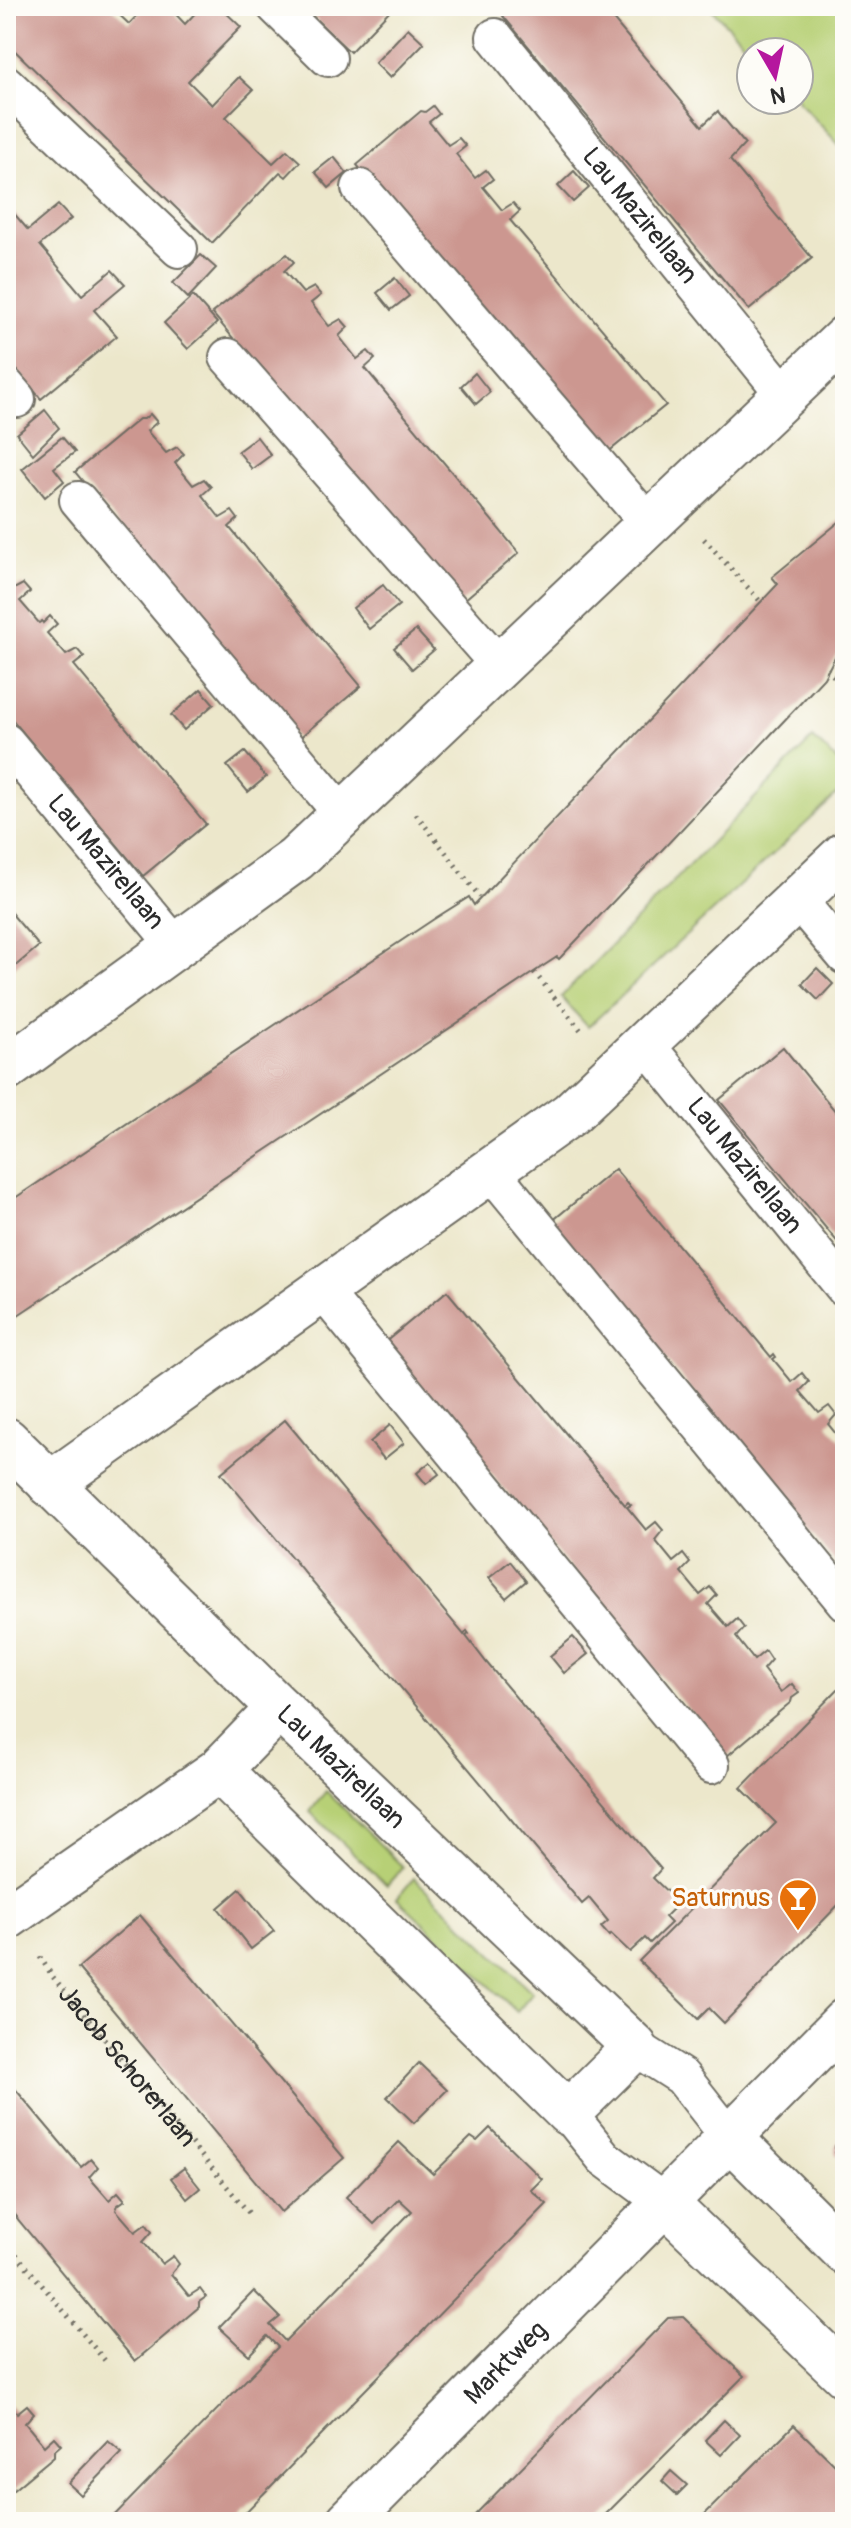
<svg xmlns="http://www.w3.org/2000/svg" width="851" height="2528" font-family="Pangolin,sans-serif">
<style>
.green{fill:#b7d076;stroke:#717e50;stroke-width:2}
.building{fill:#cc9790}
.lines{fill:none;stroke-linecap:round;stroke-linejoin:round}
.pedestrian-casing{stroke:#6f6d63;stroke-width:40}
.minor-casing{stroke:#6f6d63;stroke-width:48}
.path{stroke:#6f6d63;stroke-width:5;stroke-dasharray:2 6;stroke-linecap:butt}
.pedestrian{stroke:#fff;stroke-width:36}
.minor{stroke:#fff;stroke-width:44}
.labels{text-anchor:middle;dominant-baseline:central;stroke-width:6;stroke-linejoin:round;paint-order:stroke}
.street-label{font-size:26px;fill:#2b2b2b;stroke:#fdfcf7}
.food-label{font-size:26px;fill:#c56008;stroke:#fdfcf7;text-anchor:end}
</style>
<rect width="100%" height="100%" fill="#fdfcf7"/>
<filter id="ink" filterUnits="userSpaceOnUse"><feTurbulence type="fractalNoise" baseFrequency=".0125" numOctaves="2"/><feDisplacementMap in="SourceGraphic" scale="16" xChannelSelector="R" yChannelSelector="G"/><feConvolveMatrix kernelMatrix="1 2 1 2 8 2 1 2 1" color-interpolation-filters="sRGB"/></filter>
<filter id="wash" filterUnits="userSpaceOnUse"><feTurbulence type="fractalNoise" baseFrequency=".006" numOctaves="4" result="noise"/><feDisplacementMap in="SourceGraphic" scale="32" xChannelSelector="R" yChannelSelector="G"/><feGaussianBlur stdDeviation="1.8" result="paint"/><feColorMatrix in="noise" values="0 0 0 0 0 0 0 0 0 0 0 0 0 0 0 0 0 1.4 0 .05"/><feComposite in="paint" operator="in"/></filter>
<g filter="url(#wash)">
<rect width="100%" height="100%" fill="#ece7cb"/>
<!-- green -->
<g class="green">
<polygon points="709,6 845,6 845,151 797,100 799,52 752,52"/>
<polygon points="813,738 845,768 845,787 588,1027 561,997"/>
<polygon points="326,1791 403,1867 387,1885 310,1812"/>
<polygon points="414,1878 533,1993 517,2012 397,1898"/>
</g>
<g id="blocks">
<!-- building -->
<g class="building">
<polygon points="24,6 110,6 129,24 146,6 168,6 185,24 202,6 219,6 241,27 188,81 212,105 239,77 253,90 226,117 273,163 287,150 300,162 286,177 280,172 212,243 6,42 6,24"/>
<polygon points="302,6 394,6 350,52"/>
<polygon points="514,6 602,6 702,126 718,111 719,113 745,144 730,160 812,258 749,310 503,16"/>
<polygon points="408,28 424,43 390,78 375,63"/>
<polygon points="433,106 439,114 429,122 448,145 459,138 466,146 456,154 475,178 486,170 493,179 483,187 502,210 513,203 520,211 510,220 666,405 602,457 357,165 421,111 425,112"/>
<polygon points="334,157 347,173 329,188 315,172"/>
<polygon points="574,171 589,188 573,202 558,186"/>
<polygon points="6,204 28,230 58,205 71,219 40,245 82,295 112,270 125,284 94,310 117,336 41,399 6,357"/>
<polygon points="287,254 294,262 284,271 303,293 314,287 321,295 311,303 329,326 341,319 348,327 339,336 357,359 368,351 375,359 365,368 519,553 457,606 212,313"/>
<polygon points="201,255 216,268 188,298 173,283"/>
<polygon points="395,278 409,296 391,310 377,293"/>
<polygon points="193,296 217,323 188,349 164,323"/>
<polygon points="475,373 490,392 476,404 461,386"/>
<polygon points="45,410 59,428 33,454 17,434"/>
<polygon points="150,414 157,422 147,431 166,453 177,447 184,454 175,463 193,485 204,479 211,487 202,495 220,518 232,511 238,519 229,527 361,686 298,739 75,472 139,419 144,419"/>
<polygon points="62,437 75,452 54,468 64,481 45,497 22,469"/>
<polygon points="257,437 271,455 252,469 238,451"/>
<polygon points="845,517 845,647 836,655 824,678 796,708 559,959 557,957 534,972 6,1323 6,1204 434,919 469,897 474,905 778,584 772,577"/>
<polygon points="6,584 12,590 23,584 30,592 20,601 39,623 42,621 43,623 50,616 57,624 47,633 66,655 77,649 84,657 74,665 206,824 143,876 6,712"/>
<polygon points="383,585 399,605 369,629 353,608"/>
<polygon points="416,630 434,650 412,669 394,648"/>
<polygon points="201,689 214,704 184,730 171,715"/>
<polygon points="245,752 266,777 248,792 227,766"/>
<polygon points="6,907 39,946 6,974"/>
<polygon points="817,968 833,984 818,1000 802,984"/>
<polygon points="783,1047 845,1123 845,1251 719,1100"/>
<polygon points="615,1169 771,1357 774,1354 776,1357 773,1359 792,1382 802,1373 809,1382 800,1391 819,1413 829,1406 836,1415 828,1424 845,1445 845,1574 551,1222"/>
<polygon points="447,1291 603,1478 625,1505 628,1502 631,1505 627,1507 646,1530 656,1522 663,1530 655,1540 673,1562 683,1554 690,1563 681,1572 700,1595 710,1587 717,1595 708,1604 728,1627 737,1619 744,1628 736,1637 754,1660 765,1651 771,1660 763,1669 781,1692 792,1684 799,1693 792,1698 791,1702 727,1756 383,1344"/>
<polygon points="285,1420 464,1635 467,1631 469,1634 466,1636 486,1662 661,1869 653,1878 679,1903 665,1917 671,1923 650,1943 645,1938 630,1952 611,1934 609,1936 601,1927 608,1921 589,1898 582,1904 221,1473"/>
<polygon points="390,1425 404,1443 384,1459 370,1442"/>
<polygon points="430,1462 439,1474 426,1484 417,1473"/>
<polygon points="510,1561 526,1581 506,1598 489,1578"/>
<polygon points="573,1637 588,1654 564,1673 550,1656"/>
<polygon points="845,1682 845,1898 724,2023 709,2008 698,2019 639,1961 776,1823 741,1788"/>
<polygon points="240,1889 274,1931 251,1949 218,1908"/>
<polygon points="140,1915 344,2158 281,2212 78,1968"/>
<polygon points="419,2063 447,2090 414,2123 387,2097"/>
<polygon points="6,2078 81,2167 91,2159 98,2167 89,2177 109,2200 118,2192 125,2200 118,2205 116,2210 135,2232 146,2224 152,2232 143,2242 162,2264 173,2256 179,2264 171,2274 189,2296 200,2289 206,2297 199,2302 199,2307 135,2361 6,2205"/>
<polygon points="490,2128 542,2179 531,2190 547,2204 236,2522 108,2522 278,2347 267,2336 249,2355 219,2327 254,2291 280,2317 270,2325 285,2341 412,2211 399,2199 374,2224 346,2197 399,2142 433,2174 471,2137 477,2141"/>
<polygon points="845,2135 845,2163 835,2153 835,2146"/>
<polygon points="184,2168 200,2188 187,2199 171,2178"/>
<polygon points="683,2317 744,2376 598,2522 468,2522 668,2318"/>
<polygon points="6,2400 17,2413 27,2405 34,2413 25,2423 44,2446 54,2437 61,2445 54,2451 54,2456 6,2496"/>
<polygon points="724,2420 740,2435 721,2455 705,2440"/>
<polygon points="794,2425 845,2475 845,2522 697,2522"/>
<polygon points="108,2441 122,2453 81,2495 68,2483"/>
<polygon points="671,2471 687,2485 677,2495 662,2481"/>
</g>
</g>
</g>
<g filter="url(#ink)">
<use href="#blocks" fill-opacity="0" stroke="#6f6d63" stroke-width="2"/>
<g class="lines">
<defs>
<g id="pedestrian">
<polyline points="275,6 328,58"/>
<path id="s2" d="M495,37L785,395"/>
<polyline points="6,84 179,249"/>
<polyline points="360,188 650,525"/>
<polyline points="228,357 499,665"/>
<polyline points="6,386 17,399"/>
<polyline points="78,500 343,815"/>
<path id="s3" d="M6,742L176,946"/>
<polyline points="797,899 845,956"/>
<path id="s4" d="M645,1043L845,1289"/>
<polyline points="491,1171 845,1602"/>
<polyline points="322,1290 711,1765"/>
<polyline points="635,2047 682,2077 730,2138"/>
<polyline points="568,2113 604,2158 665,2203"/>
</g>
<g id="minor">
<polyline points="6,1069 296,859 845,338"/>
<path id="s5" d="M6,1440L279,1708L635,2047L568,2113L219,1770"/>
<polyline points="50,1484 570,1114 845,854"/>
<polyline points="6,1918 219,1770 279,1708"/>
<polyline points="730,2138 845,2252"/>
<polyline points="665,2203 845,2375"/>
<path id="s6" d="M348,2522L845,2021"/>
</g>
</defs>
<!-- pedestrian casing -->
<use href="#pedestrian" class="pedestrian-casing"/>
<!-- minor casing -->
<use href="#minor" class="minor-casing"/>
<!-- path -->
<g class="path">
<polyline points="704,539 760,601"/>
<polyline points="827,669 845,688"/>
<polyline points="416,814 480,897"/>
<polyline points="534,972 584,1034"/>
<path id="s1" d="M40,1957L53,1977L249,2213"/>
<polyline points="6,2242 107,2363"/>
</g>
<!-- pedestrian -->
<use href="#pedestrian" class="pedestrian"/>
<!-- minor -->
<use href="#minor" class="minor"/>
</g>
</g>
<!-- icons -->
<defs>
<symbol id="bar-pin" viewBox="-11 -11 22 30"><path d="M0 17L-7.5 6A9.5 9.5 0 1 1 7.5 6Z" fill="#e8710a" stroke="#fdfcf7"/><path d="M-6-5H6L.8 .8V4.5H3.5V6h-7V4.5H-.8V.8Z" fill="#fff"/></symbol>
</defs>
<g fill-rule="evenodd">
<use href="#bar-pin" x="776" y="1876" width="44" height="60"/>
</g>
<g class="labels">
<!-- street labels -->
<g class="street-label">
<text stroke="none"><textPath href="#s2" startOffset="230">Lau Mazirellaan</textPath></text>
<text stroke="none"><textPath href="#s3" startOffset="156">Lau Mazirellaan</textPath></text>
<text stroke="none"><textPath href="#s4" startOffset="158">Lau Mazirellaan</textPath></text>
<text stroke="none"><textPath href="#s5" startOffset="468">Lau Mazirellaan</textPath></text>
<text stroke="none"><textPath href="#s1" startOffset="140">Jacob Schorerlaan</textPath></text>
<text stroke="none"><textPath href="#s6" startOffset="224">Marktweg</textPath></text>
</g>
<!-- food labels -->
<g class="food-label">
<text x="770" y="1898">Saturnus</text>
</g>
</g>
<!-- margin -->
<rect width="851" height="2528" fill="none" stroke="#fdfcf7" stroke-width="32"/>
<!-- north arrow -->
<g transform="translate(775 76) rotate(171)"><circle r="38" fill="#fdfcf7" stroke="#a9a8a5" stroke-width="2"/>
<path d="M0-6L14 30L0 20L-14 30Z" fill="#b5179e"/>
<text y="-12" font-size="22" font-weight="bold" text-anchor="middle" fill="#2b2b2b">N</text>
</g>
</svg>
